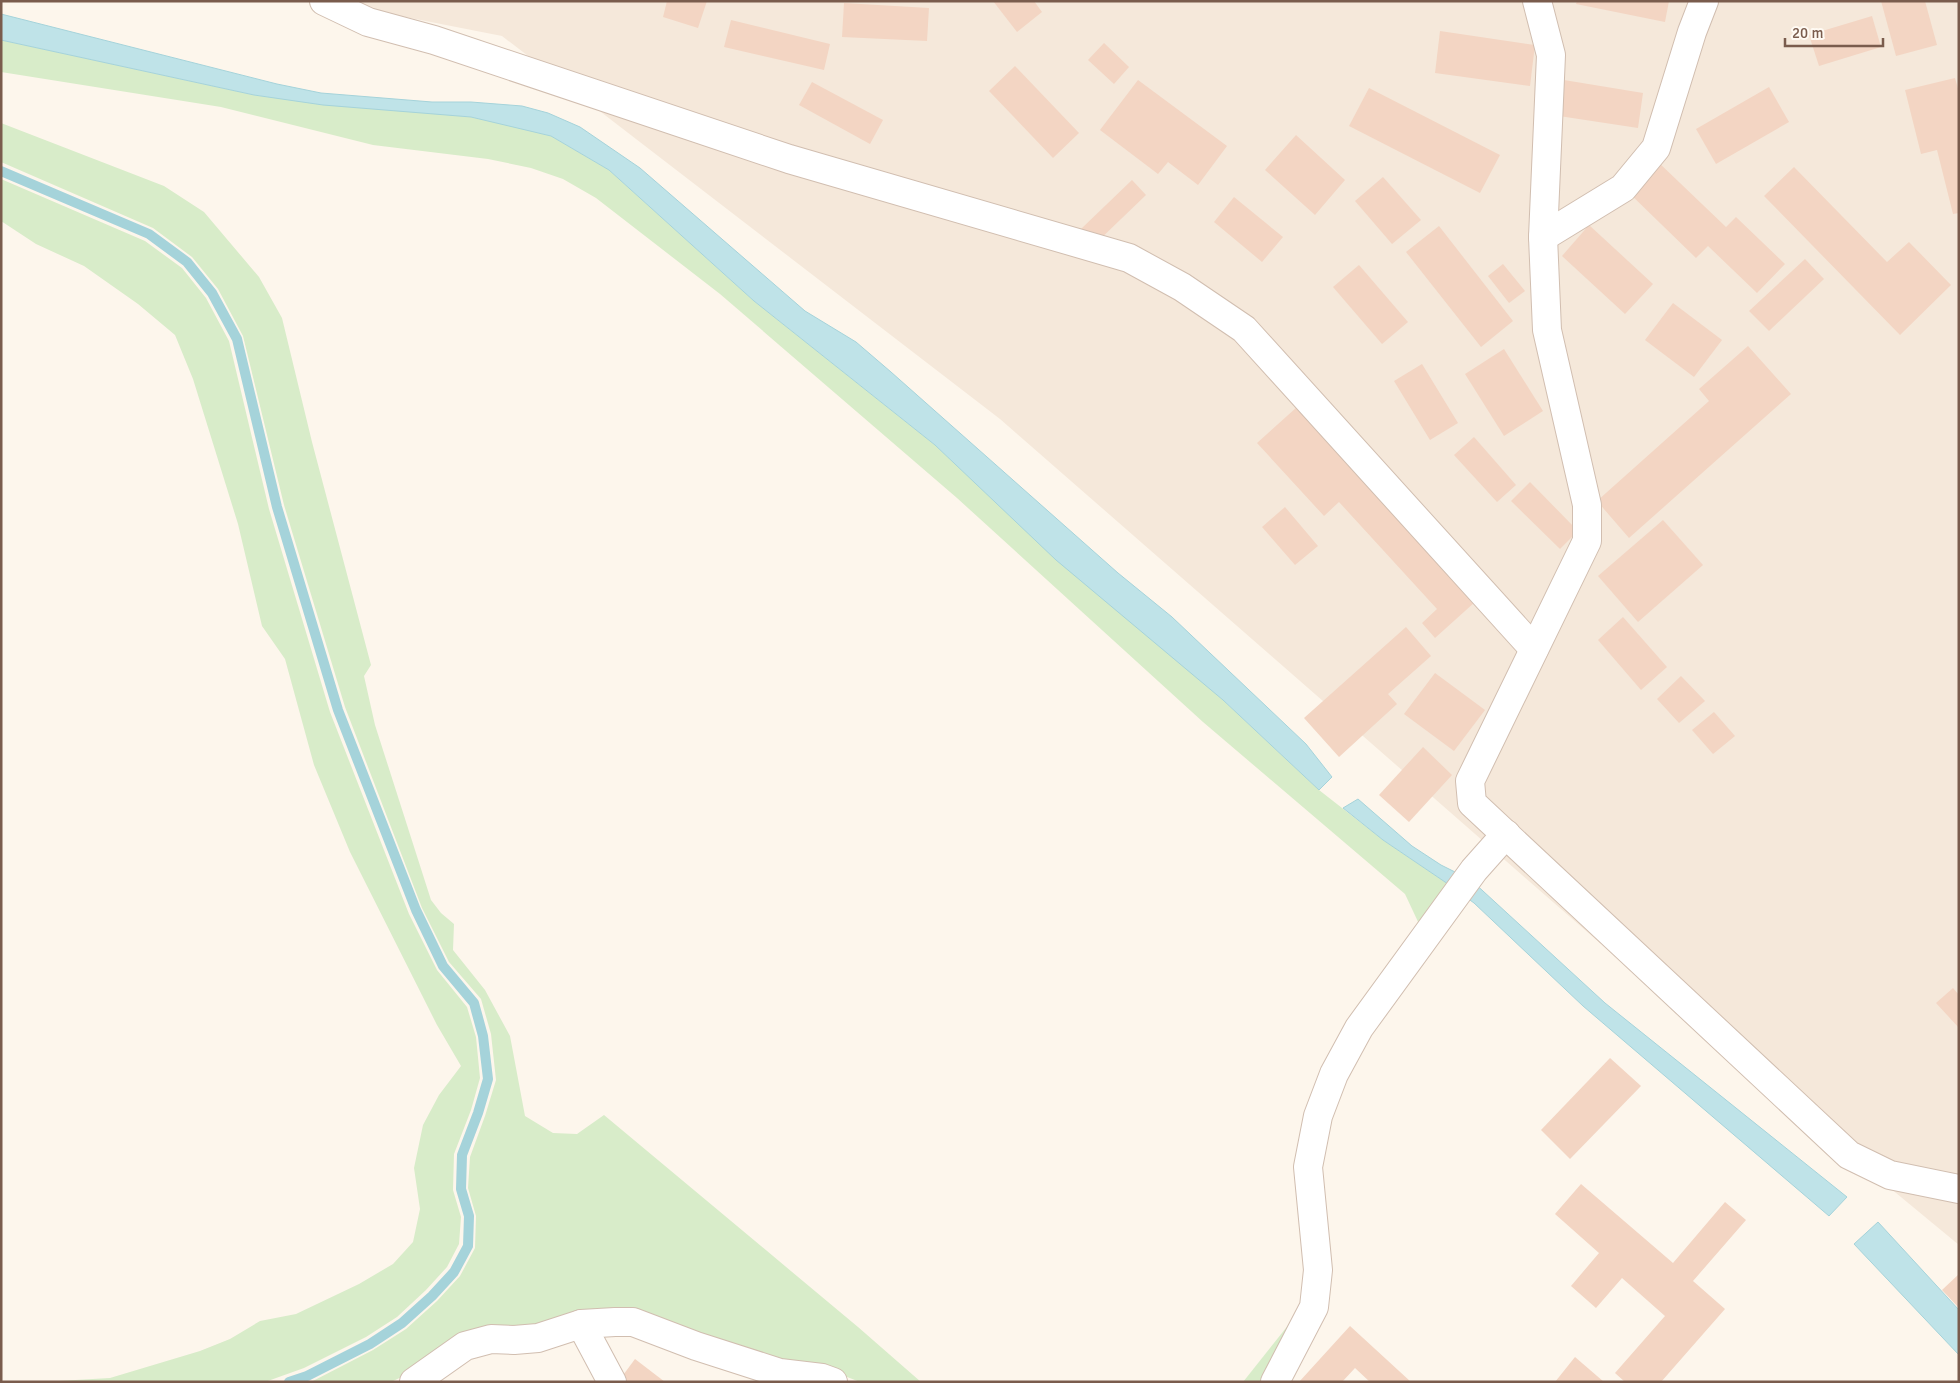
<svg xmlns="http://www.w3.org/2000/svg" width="1960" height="1383" font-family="Signika,sans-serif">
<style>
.residential{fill:#f5e8da}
.green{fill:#d8ecc9}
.water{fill:#bfe3e8;stroke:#a5d3da}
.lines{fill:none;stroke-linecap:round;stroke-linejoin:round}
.stream{stroke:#a5d3da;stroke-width:10}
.building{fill:#f3d5c3}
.minor-casing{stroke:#d1beb0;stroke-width:30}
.minor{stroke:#fff;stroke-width:28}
</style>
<rect width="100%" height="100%" fill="#fdf6ec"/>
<!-- residential -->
<polygon class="residential" points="324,1 1959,1 1959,1245 1711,1040 1000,419 502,36"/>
<!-- green -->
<g class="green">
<polygon points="1,40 254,95 471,117 516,126 551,136 609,170 754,301 935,445 997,502 1223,700 1319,790 1383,840 1448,884 1420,926 1405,894 1203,722 957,498 720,294 596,198 563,179 531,168 488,159 373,145 221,107 1,72"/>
<polygon points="1,123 164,186 204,212 259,277 282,318 312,442 371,665 364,676 375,725 431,900 441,913 454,924 453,950 485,990 510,1036 525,1116 553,1133 577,1134 604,1115 858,1327 921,1382 860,1382 824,1368 782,1364 634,1313 410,1373 391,1382 311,1382 373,1350 406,1329 437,1301 460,1276 475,1248 476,1216 468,1188 470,1157 485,1116 496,1080 491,1034 481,999 449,962 422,908 345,707 284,505 243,336 218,289 192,257 153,228 1,162"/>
<polygon points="1,179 145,241 182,268 206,298 229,341 269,509 330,712 409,914 437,970 467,1007 476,1037 480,1078 471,1110 454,1154 453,1190 461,1217 459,1244 447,1267 426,1290 397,1317 366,1337 304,1368 265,1382 41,1382 110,1378 200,1351 230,1339 260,1321 296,1314 359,1284 393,1264 413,1242 420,1209 414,1168 423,1125 439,1095 461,1066 437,1025 350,852 314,765 285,659 262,626 238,524 193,379 175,335 138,304 84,266 36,244 1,221"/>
<polygon points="1305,1304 1264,1382 1243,1382"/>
</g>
<!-- water -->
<g class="water">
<polygon points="1,14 277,84 321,93 432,102 471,102 522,106 548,113 580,127 640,168 805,311 856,342 891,372 1118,573 1172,617 1306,744 1332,777 1319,790 1223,700 1056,560 935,445 754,301 609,170 551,136 471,117 323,105 254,95 10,42 1,40"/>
<polygon points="1358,799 1412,846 1441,865 1471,880 1605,1003 1847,1197 1829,1216 1583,1006 1474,903 1448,884 1383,840 1343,808"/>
<polygon points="1878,1222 1959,1310 1959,1355 1854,1244"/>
</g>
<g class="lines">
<!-- stream -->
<polyline class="stream" points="1,171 149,234 187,262 212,293 237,339 277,507 338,710 416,910 443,966 474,1003 483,1036 488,1079 478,1113 462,1155 461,1189 469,1216 468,1246 454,1272 432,1296 402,1323 370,1344 307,1376 289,1382"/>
</g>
<!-- building -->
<g class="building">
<polygon points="667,1 707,1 698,28 663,17"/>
<polygon points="993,1 1034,1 1042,12 1017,32"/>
<polygon points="1577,1 1669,1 1665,22 1576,4"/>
<polygon points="1881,1 1925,1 1937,45 1896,56"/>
<polygon points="844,3 929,8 927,41 842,37"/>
<polygon points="1872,16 1881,47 1819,66 1809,35"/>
<polygon points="731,20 830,44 824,70 724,47"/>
<polygon points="1440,31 1535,45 1530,86 1435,73"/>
<polygon points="1104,43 1129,67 1114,84 1088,60"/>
<polygon points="1015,66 1079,133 1053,158 989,91"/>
<polygon points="1955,78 1959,92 1959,213 1953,214 1937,150 1921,154 1905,90"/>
<polygon points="1138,80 1227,146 1198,185 1168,162 1158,174 1100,130"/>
<polygon points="1564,80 1643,93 1638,128 1559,116"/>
<polygon points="812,82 883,120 870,144 799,105"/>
<polygon points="1769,87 1789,122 1716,164 1696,129"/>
<polygon points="1369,88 1500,155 1480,193 1349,126"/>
<polygon points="1296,135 1345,180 1315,215 1265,170"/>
<polygon points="1656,160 1726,227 1736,217 1785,264 1757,293 1708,246 1696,258 1626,190"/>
<polygon points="1794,167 1887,262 1909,242 1951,285 1900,335 1764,196"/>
<polygon points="1383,177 1421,220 1392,244 1355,201"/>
<polygon points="1132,180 1146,195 1095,244 1081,229"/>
<polygon points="1234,197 1283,237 1262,262 1214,222"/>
<polygon points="1589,225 1653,284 1625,314 1562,256"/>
<polygon points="1439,226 1513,321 1481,347 1406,252"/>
<polygon points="1805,259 1824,279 1769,331 1749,311"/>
<polygon points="1503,264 1525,291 1509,303 1488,276"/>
<polygon points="1359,265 1408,322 1382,344 1333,287"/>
<polygon points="1673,303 1722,340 1694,377 1645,340"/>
<polygon points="1748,346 1791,394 1629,538 1597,501 1709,401 1699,389"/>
<polygon points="1504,349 1543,411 1504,436 1465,374"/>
<polygon points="1422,364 1458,423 1430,440 1394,381"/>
<polygon points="1297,407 1475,602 1435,638 1422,623 1437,609 1339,502 1324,516 1257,443"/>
<polygon points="1474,437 1516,485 1497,502 1454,455"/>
<polygon points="1530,482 1578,531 1560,549 1511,501"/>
<polygon points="1285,507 1318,546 1295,565 1262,527"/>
<polygon points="1663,520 1703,565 1638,622 1598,576"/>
<polygon points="1623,617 1667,667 1641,690 1598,640"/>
<polygon points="1406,627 1431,656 1388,694 1397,704 1339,757 1304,718"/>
<polygon points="1435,673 1485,710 1454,751 1404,714"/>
<polygon points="1681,676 1705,701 1679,723 1657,699"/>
<polygon points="1714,712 1735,736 1713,754 1692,730"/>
<polygon points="1423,747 1452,775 1409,822 1379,795"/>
<polygon points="1953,988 1959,995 1959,1028 1936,1003"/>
<polygon points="1610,1058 1641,1086 1570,1159 1541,1130"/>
<polygon points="1581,1184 1673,1263 1725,1202 1746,1220 1693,1281 1725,1309 1661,1382 1625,1382 1615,1373 1665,1316 1622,1278 1596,1308 1571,1286 1599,1253 1555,1214"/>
<polygon points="1959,1274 1959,1308 1942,1290"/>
<polygon points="1350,1326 1411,1382 1370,1382 1355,1368 1342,1382 1299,1382"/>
<polygon points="1575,1357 1604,1382 1555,1382"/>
<polygon points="635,1359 665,1382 618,1382"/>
</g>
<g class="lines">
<defs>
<g id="minor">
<polyline points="324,1 368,22 434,40 789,159 1129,258 1182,287 1244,329 1534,649"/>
<polyline points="1537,1 1551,55 1543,237 1547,330 1587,505 1587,541 1470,781 1472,803 1849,1155 1890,1175 1959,1189"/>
<polyline points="1543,237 1623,188 1656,148 1692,32 1704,1"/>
<polyline points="581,1324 612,1382"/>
<polyline points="414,1382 465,1346 491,1339 514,1340 538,1338 581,1324 615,1322 633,1322 696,1346 780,1373 822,1378 833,1382"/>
<polyline points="1275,1382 1314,1307 1318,1270 1308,1167 1318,1116 1334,1074 1359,1028 1474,870 1506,834"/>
</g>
</defs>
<!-- minor casing -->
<use href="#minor" class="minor-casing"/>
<!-- minor -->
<use href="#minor" class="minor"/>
</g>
<!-- border -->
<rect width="1960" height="1383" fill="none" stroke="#7a5c4d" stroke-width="5"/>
<!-- scale -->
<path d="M1785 38v8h98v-8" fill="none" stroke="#7a5c4d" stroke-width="2.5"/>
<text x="1792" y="38" font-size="15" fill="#7a5c4d" stroke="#fffaf3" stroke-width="4" paint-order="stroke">20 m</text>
</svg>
